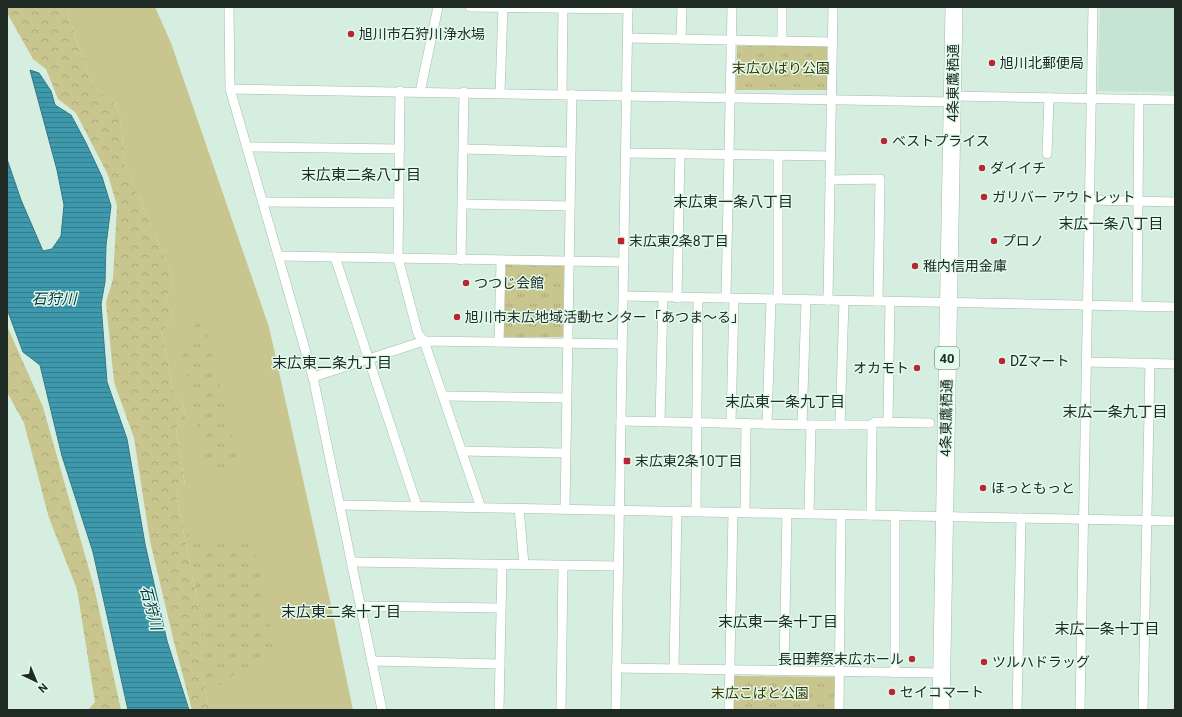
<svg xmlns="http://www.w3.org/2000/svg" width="1182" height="717" font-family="Roboto,'Noto Sans JP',sans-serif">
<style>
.built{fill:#c5e5d2}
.green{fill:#c8c58e}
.forest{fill:url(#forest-crowns)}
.park{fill:url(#park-tufts)}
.water{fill:url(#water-rules);stroke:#367884}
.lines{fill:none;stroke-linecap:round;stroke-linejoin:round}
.street-casing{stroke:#a4bcae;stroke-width:10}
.highway-casing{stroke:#a4bcae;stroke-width:18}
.street{stroke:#fff;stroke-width:9}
.highway{stroke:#fff;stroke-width:17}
.poi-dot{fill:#b72631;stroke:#e2fbed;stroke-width:1.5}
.labels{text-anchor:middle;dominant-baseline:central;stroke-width:3;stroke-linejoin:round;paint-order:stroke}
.shield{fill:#e2fbed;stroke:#5a6960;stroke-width:1}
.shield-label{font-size:13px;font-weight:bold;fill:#202a24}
.poi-label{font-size:14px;fill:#202a24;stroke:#e2fbed;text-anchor:start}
.park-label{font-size:14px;fill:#3b3700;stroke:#e2fbed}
.street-label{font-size:14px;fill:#202a24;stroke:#e2fbed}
.neighbourhood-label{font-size:15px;fill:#202a24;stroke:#e2fbed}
.water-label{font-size:15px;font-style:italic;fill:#0c3640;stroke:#e2fbed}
</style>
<defs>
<pattern id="forest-crowns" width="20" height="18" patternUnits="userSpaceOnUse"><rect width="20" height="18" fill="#c8c58e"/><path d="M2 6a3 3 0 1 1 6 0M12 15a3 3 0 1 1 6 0" fill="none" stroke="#aca97a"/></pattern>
<pattern id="park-tufts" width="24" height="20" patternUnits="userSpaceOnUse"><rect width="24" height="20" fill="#c8c58e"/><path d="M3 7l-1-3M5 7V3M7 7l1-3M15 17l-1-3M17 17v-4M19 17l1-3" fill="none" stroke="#aca97a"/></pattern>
<pattern id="water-rules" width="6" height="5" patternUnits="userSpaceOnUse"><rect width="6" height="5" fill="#3f99ad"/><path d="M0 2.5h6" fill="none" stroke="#347d8d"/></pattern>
</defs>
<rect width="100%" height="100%" fill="#d5eedf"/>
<!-- built -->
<polygon class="built" points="1100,7 1175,7 1175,92 1098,91"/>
<!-- green -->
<polygon class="green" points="68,7 155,7 171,43 269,327 329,596 353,710 209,710 200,665 204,632 176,494 185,485 176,428 186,418 183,403 174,396 162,332 173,314 165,299 174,279 124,163 121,116 113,102 92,85 67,13"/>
<!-- forest -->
<g class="forest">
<polygon points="7,7 68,7 67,13 92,85 113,102 121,116 124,163 174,279 165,299 173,314 162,332 174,396 183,403 186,419 176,428 185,486 176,494 204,632 200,665 209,710 192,710 174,642 150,541 134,438 114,382 106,302 113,279 117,206 108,175 76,113 58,99 46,69 33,59 7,13"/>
<polygon points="7,326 43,407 94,587 121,710 88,710 95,702 77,589 49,518 24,423 7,392"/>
</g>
<!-- park -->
<g class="park">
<polygon points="737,46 827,46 827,90 736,90"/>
<polygon points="505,265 564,266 563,337 504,337"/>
<polygon points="196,323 206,327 240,468 219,474 210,470 206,464 182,357 183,347"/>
<path d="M250,528L277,658L249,666L235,673L226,683L205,690L200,665L204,632L186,533C212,546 227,550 250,528Z"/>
<polygon points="734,676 836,677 835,710 733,710"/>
</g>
<!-- water -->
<polygon class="water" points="30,70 39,73 51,91 55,105 71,115 86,143 102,177 111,206 106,245 105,282 101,304 107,382 127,439 145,544 167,641 189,710 128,710 93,552 62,456 40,365 23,352 7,309 7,159 21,200 43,251 52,249 61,236 64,205 57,170"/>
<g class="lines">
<defs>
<g id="street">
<polyline points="229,7 230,89 313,377 382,710"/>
<polyline points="470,7 628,9"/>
<polyline points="628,38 832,42"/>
<polyline points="681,39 682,7"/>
<polyline points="782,40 782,7"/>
<polyline points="230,89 953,102"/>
<polyline points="400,91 398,258 418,334 424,341 481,508"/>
<polyline points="420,92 438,7"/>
<polyline points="500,93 503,7"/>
<polyline points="562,94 563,7"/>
<polyline points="953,96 1175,100"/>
<polyline points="247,147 400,149"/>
<polyline points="464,149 570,152"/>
<polyline points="626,153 831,156"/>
<polyline points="1047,154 1049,98"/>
<polyline points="830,180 880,179 878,301"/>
<polyline points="1090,200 1175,202"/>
<polyline points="263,202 399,203"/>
<polyline points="463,204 570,206"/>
<polyline points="279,256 624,262"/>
<polyline points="335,257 417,506"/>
<polyline points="461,260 464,92"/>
<polyline points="623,296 1175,307"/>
<polyline points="677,298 680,154"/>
<polyline points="726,298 732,7"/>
<polyline points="778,299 778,156"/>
<polyline points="828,300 833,7"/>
<polyline points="1137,306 1139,99"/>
<polyline points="499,342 501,261"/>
<polyline points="1087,362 1175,364"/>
<polyline points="313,377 424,341 622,344"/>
<polyline points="444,396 566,398"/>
<polyline points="621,421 811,425 872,425 875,422 930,423"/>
<polyline points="660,422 663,297"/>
<polyline points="888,422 890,302"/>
<polyline points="731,423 734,299"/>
<polyline points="767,424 771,299"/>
<polyline points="802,425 806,300"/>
<polyline points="840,425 844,301"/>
<polyline points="462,451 565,453"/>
<polyline points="340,505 1175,521"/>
<polyline points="519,508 524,565"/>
<polyline points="565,509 572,94"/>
<polyline points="696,511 698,298"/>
<polyline points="745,512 746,423"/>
<polyline points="809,514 811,425"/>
<polyline points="871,515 872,425"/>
<polyline points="352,562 618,566"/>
<polyline points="361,606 501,608"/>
<polyline points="372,661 500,664"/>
<polyline points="616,668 942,673"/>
<polyline points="674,668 677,511"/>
<polyline points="784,670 787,513"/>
<polyline points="895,673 895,515"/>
<polyline points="499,710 502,565"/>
<polyline points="561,710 563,566"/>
<polyline points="616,710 628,7"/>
<polyline points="729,710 733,512"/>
<polyline points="839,710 841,514"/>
<polyline points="1017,710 1021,518"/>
<polyline points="1080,710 1093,7"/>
<polyline points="1143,710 1150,363"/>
</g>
<polyline id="highway" points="941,710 954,7"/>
</defs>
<!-- street casing -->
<use href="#street" class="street-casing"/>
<!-- highway casing -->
<use href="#highway" class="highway-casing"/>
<!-- street -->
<use href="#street" class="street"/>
<!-- highway -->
<use href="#highway" class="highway"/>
</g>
<!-- markers -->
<g class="poi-dot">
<circle cx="351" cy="34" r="4"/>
<circle cx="992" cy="63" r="4"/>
<circle cx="884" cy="141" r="4"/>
<circle cx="982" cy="168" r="4"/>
<circle cx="984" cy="197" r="4"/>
<rect x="617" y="237" width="8" height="8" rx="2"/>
<circle cx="994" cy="241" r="4"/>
<circle cx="915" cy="266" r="4"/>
<circle cx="466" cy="283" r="4"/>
<circle cx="457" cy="317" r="4"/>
<circle cx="1002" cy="361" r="4"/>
<circle cx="917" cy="368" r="4"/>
<rect x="623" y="457" width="8" height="8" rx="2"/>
<circle cx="983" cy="488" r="4"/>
<circle cx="912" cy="659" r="4"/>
<circle cx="984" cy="662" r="4"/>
<circle cx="892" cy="692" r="4"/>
</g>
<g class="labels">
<!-- shield labels -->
<rect class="shield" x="935" y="347" width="24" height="22" rx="3"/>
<g class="shield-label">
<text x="947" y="358">40</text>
</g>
<!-- poi labels -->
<g class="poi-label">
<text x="359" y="34">旭川市石狩川浄水場</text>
<text x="1000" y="63">旭川北郵便局</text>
<text x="892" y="141">ベストプライス</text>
<text x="990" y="168">ダイイチ</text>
<text x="992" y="197">ガリバー アウトレット</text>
<text x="629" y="241">末広東2条8丁目</text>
<text x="1002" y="241">プロノ</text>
<text x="923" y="266">稚内信用金庫</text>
<text x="474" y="283">つつじ会館</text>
<text x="465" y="317">旭川市末広地域活動センター「あつま〜る」</text>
<text x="1010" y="361">DZマート</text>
<text x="909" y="368" text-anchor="end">オカモト</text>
<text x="635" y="461">末広東2条10丁目</text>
<text x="991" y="488">ほっともっと</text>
<text x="904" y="659" text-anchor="end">長田葬祭末広ホール</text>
<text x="992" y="662">ツルハドラッグ</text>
<text x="900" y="692">セイコマート</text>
</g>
<!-- park labels -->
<g class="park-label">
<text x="781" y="68">末広ひばり公園</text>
<text x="760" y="693">末広こばと公園</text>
</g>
<!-- street labels -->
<g class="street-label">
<text transform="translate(953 83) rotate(-90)">4条東鷹栖通</text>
<text transform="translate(946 418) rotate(-89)">4条東鷹栖通</text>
</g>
<!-- neighbourhood labels -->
<g class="neighbourhood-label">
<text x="361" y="175">末広東二条八丁目</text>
<text x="733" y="202">末広東一条八丁目</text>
<text x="1111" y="224">末広一条八丁目</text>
<text x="332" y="363">末広東二条九丁目</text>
<text x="785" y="402">末広東一条九丁目</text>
<text x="1115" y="412">末広一条九丁目</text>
<text x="341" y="612">末広東二条十丁目</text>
<text x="778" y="622">末広東一条十丁目</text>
<text x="1107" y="629">末広一条十丁目</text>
</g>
<!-- water labels -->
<g class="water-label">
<text x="54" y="299">石狩川</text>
<text transform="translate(151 608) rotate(75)">石狩川</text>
</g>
</g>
<!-- border -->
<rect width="1182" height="717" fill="none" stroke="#202a24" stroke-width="16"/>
<!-- north arrow -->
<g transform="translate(36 681) rotate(136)" stroke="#e2fbed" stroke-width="3" paint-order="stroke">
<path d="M0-3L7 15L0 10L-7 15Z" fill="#202a24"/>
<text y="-6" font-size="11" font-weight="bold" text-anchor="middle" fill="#202a24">N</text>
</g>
</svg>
